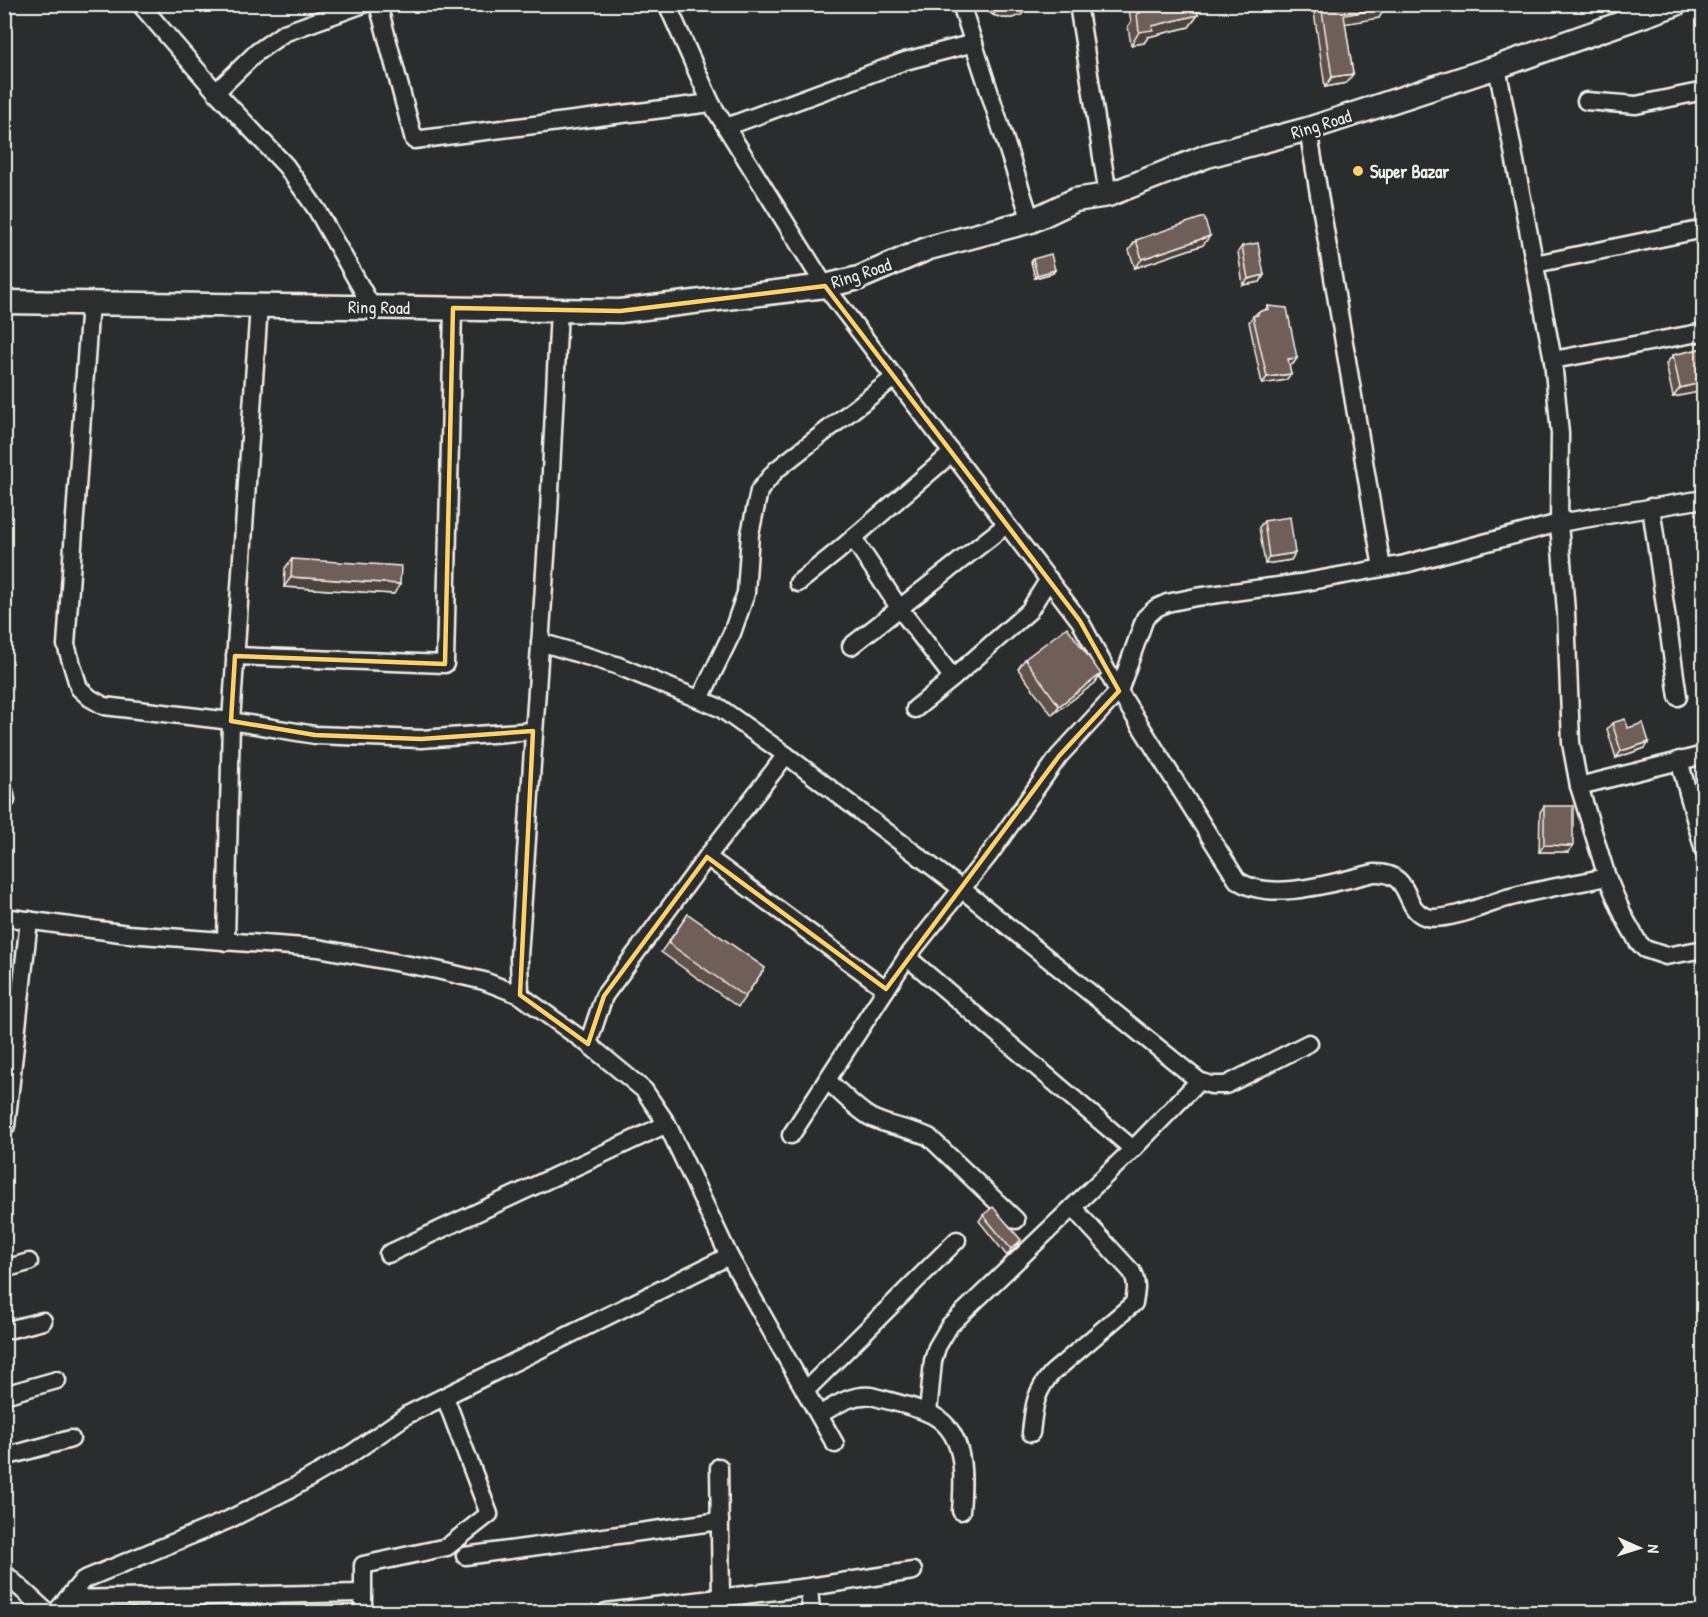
<svg xmlns="http://www.w3.org/2000/svg" width="1708" height="1617" font-family="'Patrick Hand',sans-serif">
<style>
.lines{fill:none;stroke-linecap:round;stroke-linejoin:round}
.street-casing{stroke:#f4f1e8;stroke-width:21}
.secondary-casing{stroke:#f4f1e8;stroke-width:27}
.street{stroke:#2a2d2e;stroke-width:16}
.secondary{stroke:#2a2d2e;stroke-width:22}
.wall{fill:#60514c;stroke:#f4f1e8;stroke-width:1.5}
.shaded-wall{fill:#4e423e;stroke:#f4f1e8;stroke-width:1.5}
.building{fill:#705e58;stroke:#f4f1e8;stroke-width:1.5}
.marked{fill:none;stroke:#ffd166;stroke-width:4.5;stroke-linejoin:round}
.poi-dot{fill:#ffd166;stroke:#2a2d2e;stroke-width:2}
.labels{text-anchor:middle;dominant-baseline:central;stroke-width:5;stroke-linejoin:round;paint-order:stroke}
.street-label{font-size:18px;fill:#f4f1e8;stroke:#2a2d2e}
.poi-label{font-size:18px;font-weight:bold;fill:#f4f1e8;stroke:#2a2d2e;text-anchor:start}
</style>
<rect width="100%" height="100%" fill="#2a2d2e"/>
<filter id="ink" filterUnits="userSpaceOnUse"><feTurbulence type="fractalNoise" baseFrequency=".0167" numOctaves="2"/><feDisplacementMap in="SourceGraphic" scale="12" xChannelSelector="R" yChannelSelector="G"/><feConvolveMatrix kernelMatrix="1 2 1 2 8 2 1 2 1" color-interpolation-filters="sRGB"/></filter>
<g filter="url(#ink)">
<g class="lines">
<defs>
<g id="street">
<polyline points="140,4 216,92 286,166 317,210 372,307"/>
<polyline points="378,4 414,140 711,103"/>
<path d="M667,4L711,103L825,286L1080,621L1113,682L1237,880C1270,904 1338,881 1374,873C1415,872 1401,910 1427,917C1447,922 1487,904 1507,898C1540,889 1574,884 1607,877"/>
<polyline points="961,4 1031,221"/>
<polyline points="1078,4 1108,195"/>
<polyline points="1497,67 1553,360 1560,434 1559,523 1566,612 1571,743 1579,786 1607,877 1624,917 1638,942 1645,949 1666,956 1704,949"/>
<polyline points="216,92 257,52 284,33 364,4"/>
<polyline points="1586,101 1636,105 1704,91"/>
<polyline points="726,127 905,61 974,43"/>
<polyline points="1308,129 1382,568"/>
<polyline points="1535,264 1704,229"/>
<polyline points="90,302 66,645 79,688 90,698 104,706 231,721 315,735 421,739 533,731"/>
<polyline points="1553,360 1704,332"/>
<polyline points="1651,507 1678,697"/>
<polyline points="853,538 900,609 953,678"/>
<polyline points="798,583 838,551 952,453"/>
<polyline points="540,642 616,665 720,708 786,755 963,890 1199,1081 1211,1085 1226,1085 1309,1043"/>
<polyline points="851,646 1006,525"/>
<polyline points="235,656 445,664 453,308"/>
<polyline points="700,699 732,633 746,593 750,534 759,491 776,470 895,377"/>
<polyline points="915,709 953,678 1029,611 1049,579"/>
<polyline points="786,755 707,857 886,989"/>
<polyline points="1679,760 1704,851"/>
<polyline points="1579,786 1704,755"/>
<polyline points="4,791 6,800"/>
<polyline points="4,917 128,934 318,948 437,970 484,981 520,995 588,1044 644,1090 667,1124 729,1256 835,1444"/>
<polyline points="226,942 231,721 259,305"/>
<polyline points="907,957 1133,1149"/>
<polyline points="520,995 519,957 549,512 559,310"/>
<polyline points="588,1044 604,996 707,857"/>
<path d="M827,1080C840,1092 855,1108 870,1117C889,1127 910,1128 929,1137L1016,1220"/>
<polyline points="6,1126 29,920"/>
<polyline points="791,1135 907,957 989,855 1059,756 1119,691 1145,618 1156,608 1167,603 1196,597 1300,583 1405,564 1559,523 1704,499"/>
<polyline points="388,1254 667,1124"/>
<polyline points="4,1269 29,1262"/>
<polyline points="4,1331 43,1321"/>
<polyline points="805,1391 957,1240"/>
<polyline points="4,1395 57,1380"/>
<polyline points="928,1413 933,1361 937,1347 950,1325 1133,1149 1199,1081"/>
<path d="M819,1415C836,1405 851,1394 871,1396C889,1401 909,1405 926,1412C967,1428 964,1475 961,1511"/>
<path d="M1031,1433C1034,1408 1034,1393 1052,1373L1134,1303C1136,1290 1138,1284 1132,1272L1073,1208"/>
<polyline points="4,1457 71,1439"/>
<polyline points="719,1467 721,1598"/>
<polyline points="465,1556 720,1521"/>
<polyline points="4,1573 47,1612"/>
<polyline points="809,1587 811,1612"/>
<polyline points="67,1599 362,1593"/>
<polyline points="56,1612 83,1580 228,1520 292,1488 351,1454 407,1415 729,1256"/>
<polyline points="363,1612 363,1565 447,1547 489,1514 445,1397"/>
<polyline points="606,1612 809,1587 913,1571"/>
</g>
<polyline id="secondary" points="4,302 620,311 825,286 859,278 929,248 1031,221 1075,200 1108,195 1207,156 1308,129 1497,67 1676,4"/>
</defs>
<!-- street casing -->
<use href="#street" class="street-casing"/>
<!-- secondary casing -->
<use href="#secondary" class="secondary-casing"/>
<!-- street -->
<use href="#street" class="street"/>
<!-- secondary -->
<use href="#secondary" class="secondary"/>
</g>
<!-- wall -->
<g class="wall">
<polygon points="983,4 1031,4 1021,15 1012,18 1003,18 993,15 986,10"/>
<polygon points="1128,4 1197,4 1198,15 1189,27 1148,37 1144,43 1131,45 1128,26 1131,22"/>
<polygon points="1319,4 1385,4 1379,18 1345,23 1353,74 1346,83 1325,87 1314,12"/>
<polygon points="1136,240 1203,245 1135,268 1129,250"/>
<polygon points="1242,246 1264,275 1260,282 1243,285 1238,252"/>
<polygon points="1033,259 1053,273 1035,278 1031,262"/>
<polygon points="1268,306 1297,358 1293,364 1289,365 1286,380 1262,384 1249,322 1253,316 1255,315 1258,312 1265,310"/>
<polygon points="1704,348 1704,391 1673,397 1666,364 1673,355"/>
<polygon points="1264,521 1295,553 1291,560 1265,564 1259,527"/>
<polygon points="292,559 394,594 284,587 285,568"/>
<polygon points="1025,659 1101,674 1095,683 1052,715 1018,669"/>
<polygon points="1612,723 1628,728 1649,742 1645,748 1616,758 1607,729"/>
<polygon points="1544,806 1573,846 1568,852 1539,852 1540,812"/>
<polygon points="688,914 765,968 738,1007 661,952"/>
<polygon points="983,1215 1021,1240 1017,1246 1007,1256 979,1221"/>
</g>
<!-- shaded-wall -->
<g class="shaded-wall">
<polygon points="1031,4 1021,15 1012,18 1003,18 993,15 1000,6"/>
<polygon points="1385,8 1379,18 1337,25 1344,15"/>
<polygon points="1198,15 1189,27 1148,37 1144,43 1131,45 1139,32 1152,26"/>
<polygon points="1353,74 1346,83 1325,87 1332,77"/>
<polygon points="1210,236 1203,245 1135,268 1142,259"/>
<polygon points="1055,270 1053,273 1035,278 1037,275"/>
<polygon points="1264,275 1260,282 1243,285 1248,279"/>
<polygon points="1297,358 1293,364 1284,366 1288,359"/>
<polygon points="1291,374 1286,380 1262,384 1267,377"/>
<polygon points="1704,382 1704,391 1673,397 1680,388"/>
<polygon points="1295,553 1291,560 1265,564 1269,557"/>
<polygon points="291,577 400,584 394,594 284,587"/>
<polygon points="1101,674 1095,683 1052,715 1059,706"/>
<polygon points="1649,742 1645,748 1616,758 1621,751"/>
<polygon points="1544,845 1573,846 1568,852 1539,852"/>
<polygon points="1021,1240 1017,1246 1007,1256 1011,1249"/>
</g>
<!-- building -->
<g class="building">
<polygon points="998,4 1028,4 1019,9 1009,9"/>
<polygon points="1139,4 1197,4 1198,15 1152,26 1153,30 1139,32 1137,14 1140,13"/>
<polygon points="1321,4 1385,4 1385,8 1344,15 1353,74 1332,77"/>
<polygon points="1204,217 1210,236 1142,259 1136,240"/>
<polygon points="1258,243 1264,275 1248,279 1242,246"/>
<polygon points="1051,254 1055,270 1037,275 1033,259"/>
<polygon points="1268,306 1287,308 1297,358 1288,359 1291,374 1267,377 1253,316 1258,315 1258,312 1269,309"/>
<polygon points="1704,348 1704,382 1680,388 1673,355"/>
<polygon points="1290,517 1295,553 1269,557 1264,521"/>
<polygon points="292,559 401,566 400,584 291,577"/>
<polygon points="1067,627 1101,674 1059,706 1025,659"/>
<polygon points="1625,719 1628,728 1643,723 1649,742 1621,751 1612,723"/>
<polygon points="1544,806 1573,806 1573,846 1544,845"/>
<polygon points="688,914 765,968 745,997 668,943"/>
<polygon points="993,1207 1021,1240 1011,1249 983,1215"/>
</g>
</g>
<!-- marked area -->
<path class="marked" d="M825,286L1080,621L1119,691L1059,756L886,989L707,857L604,996L588,1044L520,995L533,731L421,739L315,735L231,721L235,656L445,664L453,308L620,311Z"/>
<!-- markers -->
<circle class="poi-dot" cx="1358" cy="171" r="6"/>
<g class="labels">
<!-- street labels -->
<g class="street-label">
<text transform="translate(1321 124) rotate(-17)">Ring Road</text>
<text transform="translate(861 273) rotate(-18)">Ring Road</text>
<text transform="translate(379 307) rotate(1)">Ring Road</text>
</g>
<!-- poi labels -->
<g class="poi-label">
<text x="1370" y="171">Super Bazar</text>
</g>
</g>
<!-- margin -->
<rect width="1708" height="1617" fill="none" stroke="#2a2d2e" stroke-width="24"/>
<rect x="12" y="12" width="1684" height="1593" fill="none" stroke="#f4f1e8" stroke-width="2" filter="url(#ink)"/>
<!-- north arrow -->
<g transform="translate(1639 1548) rotate(93)" stroke="#2a2d2e" stroke-width="4.5" paint-order="stroke">
<path d="M0-4.5L10 22L0 15L-10 22Z" fill="#f4f1e8"/>
<text y="-9" font-size="16" font-weight="bold" text-anchor="middle" fill="#f4f1e8">N</text>
</g>
</svg>
